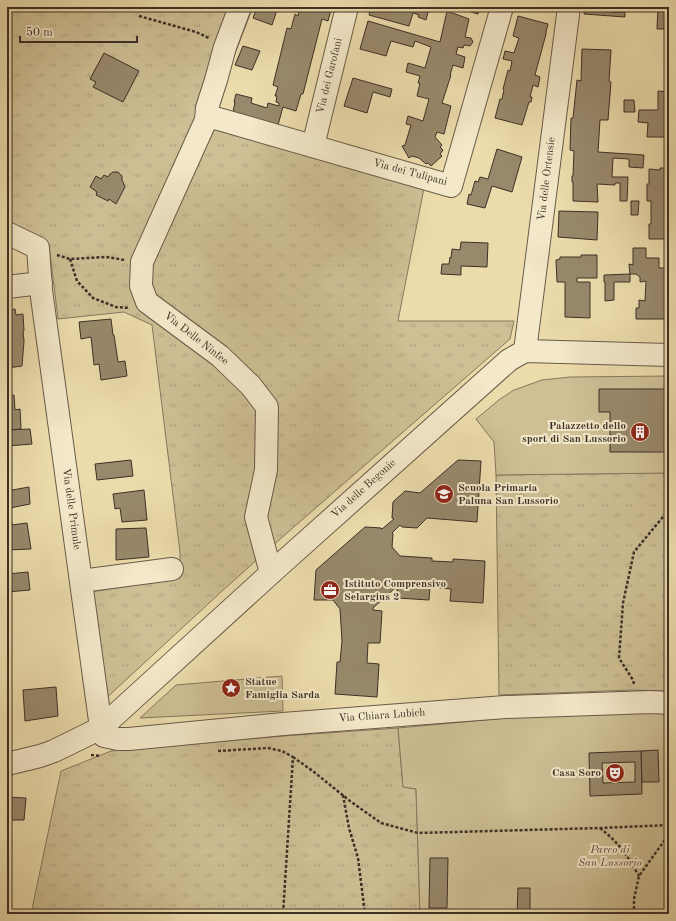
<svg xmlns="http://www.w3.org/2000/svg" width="676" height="921" font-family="'Old Standard TT',serif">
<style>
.grass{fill:url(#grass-tufts);stroke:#85785e}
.park{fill:#cebf95;stroke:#85785e}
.building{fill:#98896c;stroke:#3c3027;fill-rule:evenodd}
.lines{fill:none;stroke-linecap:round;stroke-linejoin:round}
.minor-casing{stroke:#685b48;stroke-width:24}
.path{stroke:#3c3027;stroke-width:2.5;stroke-dasharray:3 2;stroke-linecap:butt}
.minor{stroke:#f3e8c9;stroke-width:22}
.labels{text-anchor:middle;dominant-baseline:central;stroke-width:4;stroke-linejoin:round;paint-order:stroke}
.street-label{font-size:11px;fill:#3c3027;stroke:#f3e8c9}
.poi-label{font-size:11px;font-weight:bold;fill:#3c3027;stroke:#f3e8c9;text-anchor:start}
.park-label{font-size:11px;font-style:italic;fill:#594d3d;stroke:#f3e8c9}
</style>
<defs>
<pattern id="grass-tufts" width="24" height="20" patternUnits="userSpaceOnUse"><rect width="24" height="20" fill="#cebf95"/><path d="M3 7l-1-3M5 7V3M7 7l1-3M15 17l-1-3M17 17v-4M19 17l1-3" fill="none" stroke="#b2a480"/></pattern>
</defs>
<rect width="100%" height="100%" fill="#ecdcac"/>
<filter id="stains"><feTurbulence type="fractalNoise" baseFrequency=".005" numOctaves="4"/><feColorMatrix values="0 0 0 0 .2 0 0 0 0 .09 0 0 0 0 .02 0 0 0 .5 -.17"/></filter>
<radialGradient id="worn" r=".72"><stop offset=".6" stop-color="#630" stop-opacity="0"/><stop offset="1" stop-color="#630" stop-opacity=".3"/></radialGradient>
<!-- grass -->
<g class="grass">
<polygon points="7,7 253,7 213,110 424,188 398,321 514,321 510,339 287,533 221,592 102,702 90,592 180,578 180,552 152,325 124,312 58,319 49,245 7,222"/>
<polygon points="669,473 669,691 632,690 499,695 496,475"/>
<polygon points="398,728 403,787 416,789 420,914 31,914 61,771 111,751 283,736"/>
</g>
<!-- park -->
<g class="park">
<polygon points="669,376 669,473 496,475 494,442 476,419 500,399 514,390 542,380 570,377"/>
<polygon points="282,676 283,711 140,718 176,685"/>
<polygon points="669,703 669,914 420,914 416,789 403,787 398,728"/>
</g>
<!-- building -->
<g class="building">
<polygon points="257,7 278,7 272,25 253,18"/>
<polygon points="298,7 321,7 331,10 328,21 322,19 303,94 301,94 296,111 283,107 278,125 233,112 235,102 234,102 236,94 252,98 251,103 267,108 268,103 279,106 279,103 276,102 277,96 275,96 278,87 273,85 287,28 291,29 295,14 298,16 300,8"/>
<polygon points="371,7 409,7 428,12 426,20 418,17 419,15 413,13 409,26 369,15"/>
<polygon points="462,7 480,7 478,14 461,9"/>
<polygon points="585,7 612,7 612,12 625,12 625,17 584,14"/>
<polygon points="658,7 669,7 669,30 665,30 665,29 657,29"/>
<polygon points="447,11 469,19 465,37 471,38 473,42 470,46 464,45 463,48 458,47 456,54 465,57 463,68 453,65 450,75 451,75 442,103 451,106 444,134 437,132 435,137 442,145 440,147 443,150 440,154 442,156 431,166 428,163 426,164 419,158 412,156 409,158 402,146 405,145 411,125 406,124 408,116 423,121 429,99 417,96 420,83 418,83 420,76 406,72 408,63 425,68 431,47 415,41 413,47 391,41 386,56 360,49 368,21 440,42"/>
<polygon points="518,16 548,24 546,32 546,34 535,75 540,77 538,87 533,85 530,97 532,97 531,102 529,102 522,125 495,118 500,99 502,99 504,90 503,89 508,70 510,71 512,61 503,59 505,51 514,53 519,38 513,36"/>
<polygon points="243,46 260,51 252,70 235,65"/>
<polygon points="582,49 611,50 609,81 611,82 608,120 600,120 598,152 644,155 643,168 629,167 629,159 613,158 612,177 628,177 627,201 620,201 620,183 615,183 615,185 597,184 598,202 573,201 573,182 572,182 572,176 573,176 574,151 570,150 571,118 573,118 577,80 581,81"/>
<polygon points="104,53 139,71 123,102 93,87 96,82 90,79"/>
<polygon points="353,78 392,89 390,97 373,92 367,113 344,106"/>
<polygon points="658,91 669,92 669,137 647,137 648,123 638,122 639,110 658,110"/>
<polygon points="624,100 634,100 635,112 624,112"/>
<polygon points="497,149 522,157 512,192 492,186 485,208 467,204 469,194 471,195 475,181 478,182 480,177 488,179"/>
<polygon points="660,168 669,168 669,239 649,239 649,224 651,224 651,201 647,201 647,184 649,184 649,169 660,170"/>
<polygon points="113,172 118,172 122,176 122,180 125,187 116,204 109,199 108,201 96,195 97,192 90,187 96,176 101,179 104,175 108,177 110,174"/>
<polygon points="631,201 639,201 638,215 631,215"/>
<polygon points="559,211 598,212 597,240 558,237"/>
<polygon points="461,242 488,243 487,267 461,266 461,275 441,274 442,264 449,264 450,257 451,258 452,249 460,250"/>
<polygon points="633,248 646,248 646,258 659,258 659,268 664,268 669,273 669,319 636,319 636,308 639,308 639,300 645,301 646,281 640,282 640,277 636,274 630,274 629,264 633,265"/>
<polygon points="581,255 597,255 597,278 577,278 577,282 590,282 590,318 565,317 565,282 557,282 556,260 560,259 560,257 581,257"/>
<polygon points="630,274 630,282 614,282 614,300 605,301 605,282 604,282 604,275"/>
<polygon points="15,309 16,315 23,314 24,331 23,331 24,341 22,366 7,368 7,310"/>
<polygon points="111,319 113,335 114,335 118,362 125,361 127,376 101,380 99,364 94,365 91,337 81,339 79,322"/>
<polygon points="599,389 669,389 669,452 610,452 610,412 599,412"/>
<polygon points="14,395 15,410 20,409 21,429 7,430 7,396"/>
<polygon points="30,429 32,444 7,446 7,430"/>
<polygon points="131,460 133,476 97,480 95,464"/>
<polygon points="458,460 481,461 477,522 427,518 417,528 402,527 400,525 392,533 393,534 392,547 400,556 432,558 432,561 453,562 453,559 485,561 483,603 450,601 451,589 430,587 429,600 397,598 397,588 395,588 373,608 373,610 382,611 380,643 368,643 367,663 379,664 377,697 335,694 337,662 340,662 342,641 340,609 333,600 314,600 316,570 365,527 381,528 382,529 394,519 392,518 393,502 405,491 420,493"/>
<polygon points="29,487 30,504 10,508 12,525 27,523 31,549 7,550 7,491"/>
<polygon points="144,490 147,520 122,522 120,508 115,509 113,494"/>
<polygon points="146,528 149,557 116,560 116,529"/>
<polygon points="28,572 30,590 7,592 7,574"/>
<polygon points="56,687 58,716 25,721 23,690"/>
<polygon points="658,750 659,782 642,782 641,751"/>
<path d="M641,751L642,794L590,796L589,753ZM635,762V782L603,783L602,763Z"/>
<polygon points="7,797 26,798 24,820 7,820"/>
<polygon points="7,840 12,841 9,868 7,868"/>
<polygon points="430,858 448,858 447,908 429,908"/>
<polygon points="518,888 530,888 530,914 517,914"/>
</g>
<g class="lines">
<defs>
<g id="minor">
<polyline points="206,120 207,108 216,80 225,47 240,7"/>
<polyline points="313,146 347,7"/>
<polyline points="7,233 38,248 41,290 101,728 104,736 118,739 129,739 283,724 505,707 651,702 669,703"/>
<polyline points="7,287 41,283"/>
<polyline points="525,351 569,7"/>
<polyline points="271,573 256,517 266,470 267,407 251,386 220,356 147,302 141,286 142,262 206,120 215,118 451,186 502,7"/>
<polyline points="81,581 172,569"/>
<polyline points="7,764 40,756 54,751 101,728 271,573 509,360 525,351 669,355"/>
</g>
</defs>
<!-- minor casing -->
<use href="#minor" class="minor-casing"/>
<!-- path -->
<g class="path">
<polyline points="139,16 196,32 209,38"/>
<polyline points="57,255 70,259 106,257 125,260"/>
<polyline points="70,259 77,281 93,298 116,307 130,308"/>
<polyline points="634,684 633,680 619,658 623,603 634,552 667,512 669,511"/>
<polyline points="218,751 268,748 282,751 293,757 283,914"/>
<polyline points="91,755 101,756"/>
<polyline points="293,757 314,772 350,801 381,823 418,833 600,828 669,825"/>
<polyline points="343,795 349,828 358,858 365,914"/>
<path d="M600,828C619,843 627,855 639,876"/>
<polyline points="634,914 634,899 639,876 669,834"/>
</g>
<!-- minor -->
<use href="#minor" class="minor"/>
</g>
<!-- icons -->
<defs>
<symbol id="building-disc" viewBox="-11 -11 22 22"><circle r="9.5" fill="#8f2418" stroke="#f3e8c9"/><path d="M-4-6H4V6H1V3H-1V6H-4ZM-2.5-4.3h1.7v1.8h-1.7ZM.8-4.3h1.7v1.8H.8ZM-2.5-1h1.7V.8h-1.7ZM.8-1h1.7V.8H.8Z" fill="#fff"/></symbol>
<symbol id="school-disc" viewBox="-11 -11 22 22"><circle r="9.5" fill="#8f2418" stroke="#f3e8c9"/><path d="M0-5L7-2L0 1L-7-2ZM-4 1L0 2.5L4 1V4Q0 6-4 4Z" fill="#fff"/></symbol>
<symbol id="office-disc" viewBox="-11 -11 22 22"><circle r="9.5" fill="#8f2418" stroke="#f3e8c9"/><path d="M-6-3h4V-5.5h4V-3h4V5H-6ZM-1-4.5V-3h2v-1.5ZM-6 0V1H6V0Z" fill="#fff"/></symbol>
<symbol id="sight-disc" viewBox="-11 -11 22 22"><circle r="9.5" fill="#8f2418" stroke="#f3e8c9"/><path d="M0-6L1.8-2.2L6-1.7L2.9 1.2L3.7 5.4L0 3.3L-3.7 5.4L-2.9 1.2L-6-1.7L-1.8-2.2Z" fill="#fff"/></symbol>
<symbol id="theatre-disc" viewBox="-11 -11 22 22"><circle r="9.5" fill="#8f2418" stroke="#f3e8c9"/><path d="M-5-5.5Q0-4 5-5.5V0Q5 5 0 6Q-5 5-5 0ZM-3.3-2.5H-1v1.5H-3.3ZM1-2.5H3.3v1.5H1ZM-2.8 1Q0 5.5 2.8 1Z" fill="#fff"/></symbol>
</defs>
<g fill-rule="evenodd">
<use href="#building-disc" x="629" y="421" width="22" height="22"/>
<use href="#school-disc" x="433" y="483" width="22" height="22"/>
<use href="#office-disc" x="319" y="579" width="22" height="22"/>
<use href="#sight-disc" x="220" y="677" width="22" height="22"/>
<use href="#theatre-disc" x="604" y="762" width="22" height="22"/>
</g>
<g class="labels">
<!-- street labels -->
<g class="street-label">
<text transform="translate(330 76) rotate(-76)">Via dei Garofani</text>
<text transform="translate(410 173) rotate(15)">Via dei Tulipani</text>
<text transform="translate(547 179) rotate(-83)">Via delle Ortensie</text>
<text transform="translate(196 339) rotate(38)">Via Delle Ninfee</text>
<text transform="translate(364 489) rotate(-42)">Via delle Begonie</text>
<text transform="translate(71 509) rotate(82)">Via delle Primule</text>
<text transform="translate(382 716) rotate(-4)">Via Chiara Lubich</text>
</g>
<!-- poi labels -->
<g class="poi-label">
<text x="626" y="426" text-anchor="end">Palazzetto dello<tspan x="626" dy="13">sport di San Lussorio</tspan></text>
<text x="458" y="488">Scuola Primaria<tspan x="458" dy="13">Paluna San Lussorio</tspan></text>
<text x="344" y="584">Istituto Comprensivo<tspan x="344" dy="13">Selargius 2</tspan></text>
<text x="245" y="682">Statue<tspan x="245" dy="13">Famiglia Sarda</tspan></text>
<text x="601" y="773" text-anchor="end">Casa Soro</text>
</g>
<!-- park labels -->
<g class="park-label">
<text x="610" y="850">Parco di<tspan x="610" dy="13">San Lussorio</tspan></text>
</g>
</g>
<!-- margin -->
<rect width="676" height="921" fill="none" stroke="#ecdcac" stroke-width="24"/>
<rect x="8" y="8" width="660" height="905" fill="none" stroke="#3c3027" stroke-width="2"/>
<rect x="12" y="12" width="652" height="897" fill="none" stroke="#3c3027"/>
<!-- scale -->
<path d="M20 36v6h117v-6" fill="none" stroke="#3c3027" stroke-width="2"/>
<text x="26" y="36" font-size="12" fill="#3c3027" stroke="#f3e8c9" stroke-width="3" paint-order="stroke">50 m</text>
<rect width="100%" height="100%" filter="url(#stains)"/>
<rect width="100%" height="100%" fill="url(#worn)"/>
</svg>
